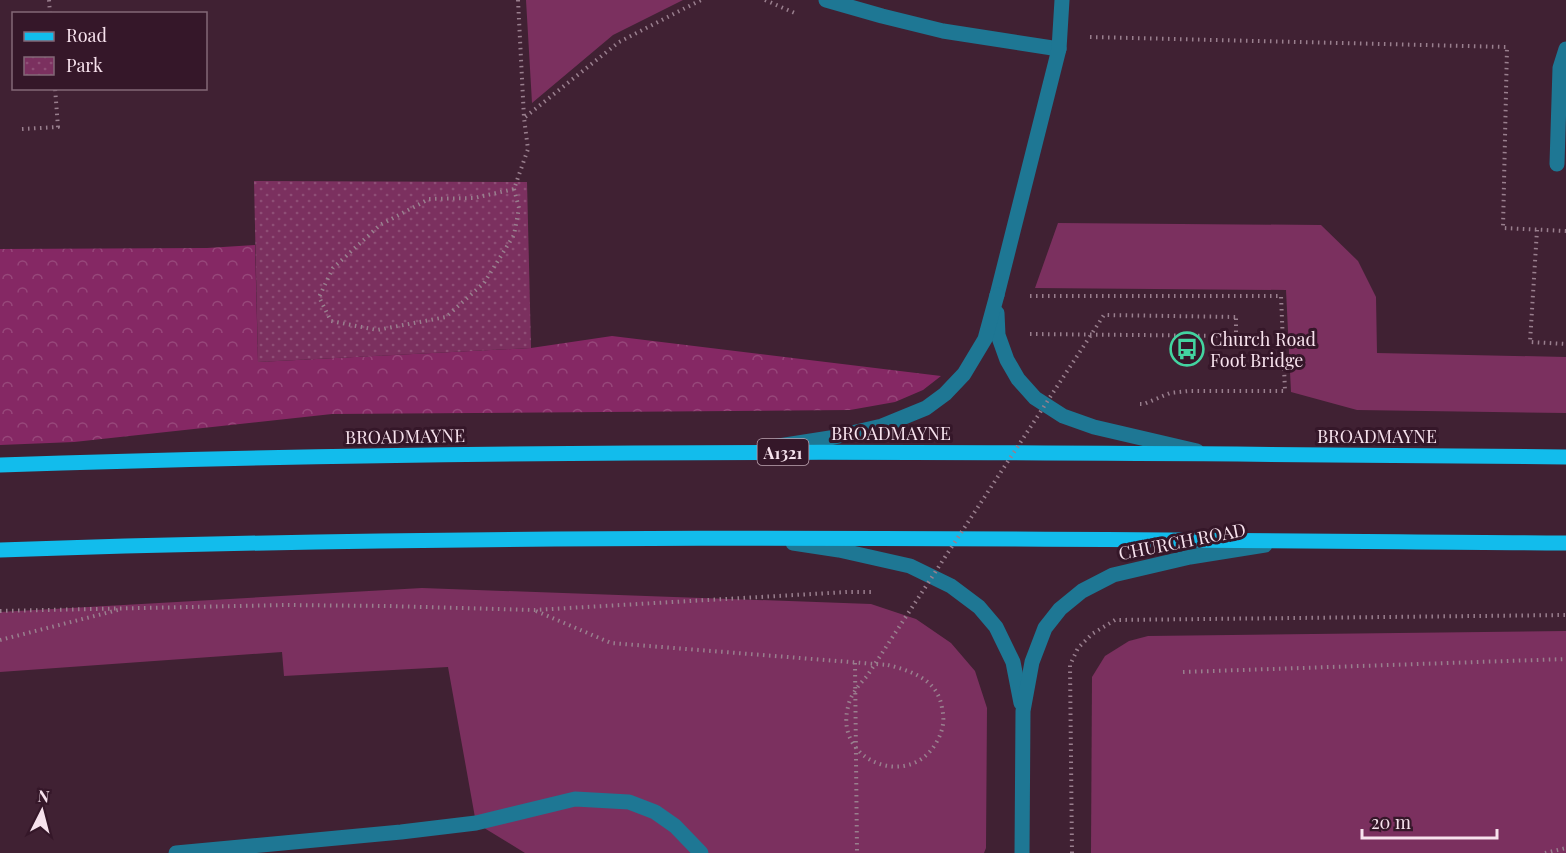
<svg xmlns="http://www.w3.org/2000/svg" width="1566" height="853" font-family="'Playfair Display',serif">
<style>
.grass{fill:#7b305f}
.forest{fill:url(#forest-crowns)}
.park{fill:url(#park-dots)}
.lines{fill:none;stroke-linecap:round;stroke-linejoin:round}
.path{stroke:#997f8e;stroke-width:4;stroke-dasharray:1.5 4.5;stroke-linecap:butt}
.minor{stroke:#1e7794;stroke-width:15}
.tertiary{stroke:#1e7794;stroke-width:15}
.primary{stroke:#12bcec;stroke-width:15}
.path-bridge{stroke:#997f8e;stroke-width:4;stroke-dasharray:1.5 4.5;stroke-linecap:butt}
.labels{text-anchor:middle;dominant-baseline:central;stroke-width:6;stroke-linejoin:round;paint-order:stroke}
.shield{fill:#351729;stroke:#bda5b2;stroke-width:1.5}
.shield-label{font-size:16px;font-weight:bold;fill:#f7e2ed}
.poi-label{font-size:18px;fill:#f7e2ed;stroke:#351729;text-anchor:start}
.street-label{font-size:18px;fill:#f7e2ed;stroke:#351729}
</style>
<defs>
<pattern id="forest-crowns" width="20" height="18" patternUnits="userSpaceOnUse" patternTransform="scale(1.5)"><rect width="20" height="18" fill="#852864"/><path d="M2 6a3 3 0 1 1 6 0M12 15a3 3 0 1 1 6 0" fill="none" stroke="#97477a"/></pattern>
<pattern id="park-dots" width="8" height="8" patternUnits="userSpaceOnUse" patternTransform="scale(1.5)"><rect width="8" height="8" fill="#7b305f"/><path d="M2 2h.1M6 6h.1" fill="none" stroke="#8e4e76" stroke-width="1.8" stroke-linecap="round"/></pattern>
</defs>
<rect width="100%" height="100%" fill="#402133"/>
<!-- grass -->
<g class="grass">
<polygon points="526,0 683,0 613,35 532,103"/>
<polygon points="1058,223 1321,225 1358,261 1376,297 1377,353 1566,357 1566,413 1357,410 1291,392 1286,290 1035,288"/>
<polygon points="422,588 871,604 916,619 951,643 975,671 987,708 986,848 984,853 525,853 476,823 448,667 284,676 282,652 0,672 0,612"/>
<polygon points="1566,631 1566,853 1091,853 1092,677 1105,656 1129,641 1148,636"/>
</g>
<!-- forest -->
<polygon class="forest" points="255,245 258,362 531,348 612,336 941,376 923,390 895,402 850,410 332,414 74,442 0,445 0,249 207,248"/>
<!-- park -->
<polygon class="park" points="254,181 527,182 531,348 258,362"/>
<g class="lines">
<!-- path -->
<g class="path">
<polyline points="49,0 50,14"/>
<polyline points="518,0 524,118 619,42 701,0"/>
<polyline points="765,0 797,14"/>
<polyline points="1090,37 1507,47 1503,228 1566,231"/>
<polyline points="22,129 58,127 55,88"/>
<polyline points="514,189 519,208 514,235 484,283 446,317 377,330 331,321 319,297 333,268 380,225 429,199 474,198 514,189 528,149 524,118"/>
<polyline points="1537,230 1530,342 1566,344"/>
<polyline points="1030,296 1281,296 1285,391 1189,391 1170,393 1144,404 1140,404"/>
<polyline points="1030,334 1236,336 1236,317"/>
<polyline points="0,611 286,605 387,606 534,610 847,592 872,592"/>
<polyline points="536,611 611,643 888,665"/>
<polyline points="0,640 118,610"/>
<polyline points="855,663 857,853"/>
<polyline points="1183,672 1566,659"/>
<polyline points="1072,853 1070,665 1078,648 1092,634 1115,620 1566,615"/>
<polyline points="1545,853 1566,848"/>
</g>
<!-- minor -->
<g class="minor">
<polyline points="826,0 882,16 943,31 1059,49"/>
<polyline points="1557,164 1560,68 1566,49"/>
<polyline points="997,295 1059,49 1062,0"/>
<polyline points="793,543 839,550 910,566 951,586 979,607 996,627 1013,662 1021,703"/>
<polyline points="176,853 401,832 476,823 575,799 629,802 655,812 675,826 701,853"/>
<polyline points="1022,853 1023,711 1032,662 1045,628 1060,609 1082,591 1113,575 1190,557 1265,545"/>
</g>
<!-- tertiary -->
<g class="tertiary">
<polyline points="997,313 998,335 1007,360 1018,379 1035,398 1063,416 1094,427 1197,451"/>
<polyline points="766,448 830,438 882,426 926,408 945,394 964,374 985,339 997,295"/>
</g>
<!-- primary -->
<g class="primary">
<path d="M0,465C522,447 1044,452 1566,457"/>
<path d="M0,550C522,532 1044,539 1566,543"/>
</g>
<!-- path-bridge -->
<path class="path-bridge" d="M888,665C912,671 938,680 942,708C945,721 943,731 936,743C909,790 834,761 848,707C850,695 859,685 867,676L1104,315L1236,317"/>
</g>
<!-- icons -->
<defs>
<symbol id="bus-ring" viewBox="-11 -11 22 22"><circle r="9.5" fill="#351729" stroke="#43d4a0" stroke-width="1.5"/><path d="M-5-6H5V4H4V6H2V4H-2V6H-4V4H-5ZM-3.5-4V0h7V-4ZM-3.5 1.2v1.5H-2V1.2ZM2 1.2v1.5H3.5V1.2Z" fill="#43d4a0"/></symbol>
</defs>
<g fill-rule="evenodd">
<use href="#bus-ring" x="1168" y="330" width="38" height="38"/>
</g>
<g class="labels">
<!-- shield labels -->
<rect class="shield" x="757.5" y="439" width="51" height="26" rx="4.5"/>
<g class="shield-label">
<text x="783" y="452">A1321</text>
</g>
<!-- poi labels -->
<g class="poi-label">
<text x="1210" y="339">Church Road<tspan x="1210" dy="21">Foot Bridge</tspan></text>
</g>
<!-- street labels -->
<g class="street-label">
<text x="891" y="433">BROADMAYNE</text>
<text transform="translate(405 436) rotate(-1)">BROADMAYNE</text>
<text x="1377" y="436">BROADMAYNE</text>
<text transform="translate(1182 541) rotate(-11)">CHURCH ROAD</text>
</g>
</g>
<!-- legend -->
<rect x="12" y="12" width="195" height="78" fill="#351729" stroke="#836877" stroke-width="1.5"/>
<rect x="24" y="32" width="30" height="9" fill="#12bcec" stroke="#836877" stroke-width="1.5"/>
<text x="66" y="42" font-size="18" fill="#f7e2ed">Road</text>
<rect x="24" y="57" width="30" height="18" fill="url(#park-dots)" stroke="#836877" stroke-width="1.5"/>
<text x="66" y="72" font-size="18" fill="#f7e2ed">Park</text>
<!-- north arrow -->
<g transform="translate(42 811) rotate(6)" stroke="#351729" stroke-width="4.5" paint-order="stroke">
<path d="M0-4.5L10 22L0 15L-10 22Z" fill="#f7e2ed"/>
<text y="-9" font-size="16" font-weight="bold" text-anchor="middle" fill="#f7e2ed">N</text>
</g>
<!-- scale -->
<path d="M1362 829v9h135v-9" fill="none" stroke="#f7e2ed" stroke-width="3"/>
<text x="1371" y="829" font-size="18" fill="#f7e2ed" stroke="#351729" stroke-width="4.5" paint-order="stroke">20 m</text>
</svg>
